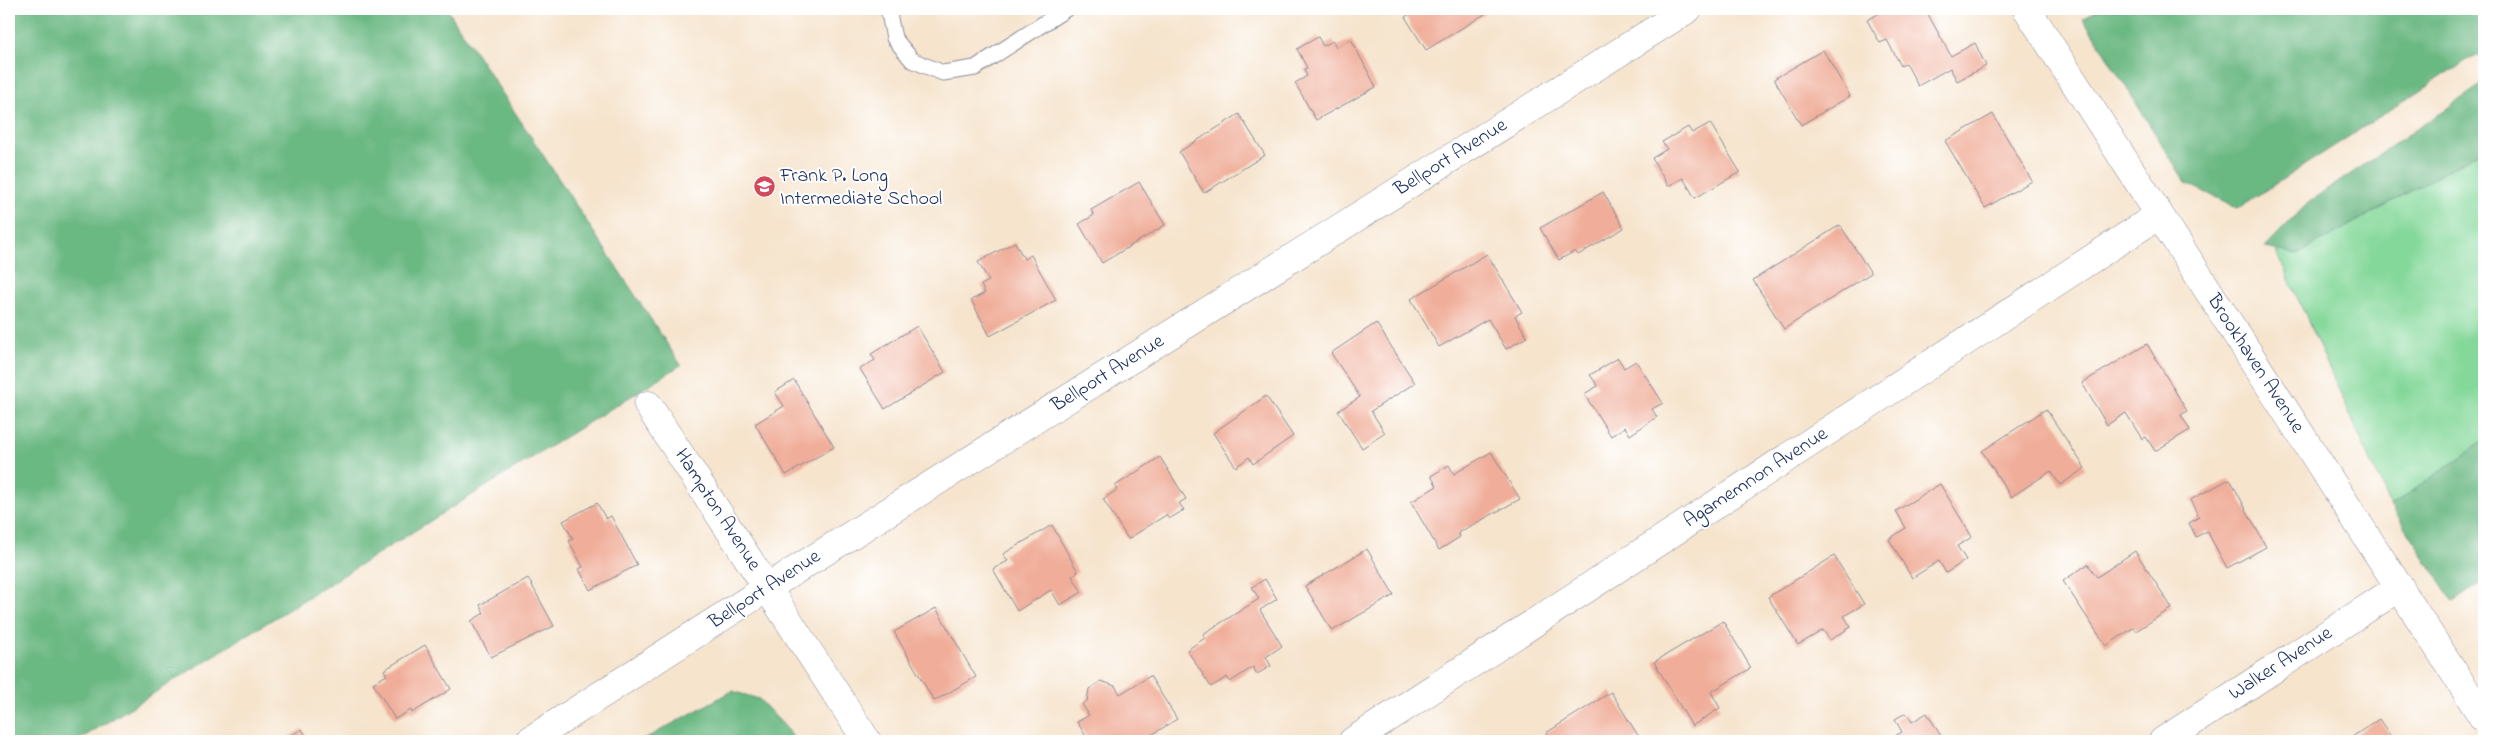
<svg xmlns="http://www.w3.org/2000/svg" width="2493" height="750" font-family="'Indie Flower',sans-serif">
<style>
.green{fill:#84d89a;stroke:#50847c}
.forest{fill:#6bb882;stroke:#437470}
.building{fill:#f0ae9a}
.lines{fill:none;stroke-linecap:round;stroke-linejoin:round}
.lane-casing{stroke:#888a96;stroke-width:17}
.street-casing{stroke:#888a96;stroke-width:29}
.lane{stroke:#fff;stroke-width:15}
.street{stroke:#fff;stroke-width:28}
.labels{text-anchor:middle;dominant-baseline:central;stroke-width:4;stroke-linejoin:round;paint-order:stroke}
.street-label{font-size:20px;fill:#1b2f5e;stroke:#fff}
.poi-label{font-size:20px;fill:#1b2f5e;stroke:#fff;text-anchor:start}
</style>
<rect width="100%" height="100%" fill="#fff"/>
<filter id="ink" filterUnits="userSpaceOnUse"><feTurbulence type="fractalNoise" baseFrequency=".02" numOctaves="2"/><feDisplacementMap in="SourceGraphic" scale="10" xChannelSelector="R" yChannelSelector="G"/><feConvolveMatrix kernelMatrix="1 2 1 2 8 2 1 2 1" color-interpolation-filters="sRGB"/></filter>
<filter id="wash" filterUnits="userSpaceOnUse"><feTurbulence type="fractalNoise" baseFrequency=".0096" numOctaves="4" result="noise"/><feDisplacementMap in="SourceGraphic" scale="20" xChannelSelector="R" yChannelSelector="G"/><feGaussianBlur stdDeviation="1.12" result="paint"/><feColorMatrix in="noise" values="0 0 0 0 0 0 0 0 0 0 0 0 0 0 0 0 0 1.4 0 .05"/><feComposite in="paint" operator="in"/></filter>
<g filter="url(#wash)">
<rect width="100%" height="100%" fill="#f6e4cd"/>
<!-- green -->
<polygon class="green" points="2484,150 2484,441 2391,506 2276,250 2298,254"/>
<!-- forest -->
<g class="forest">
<polygon points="9,9 447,9 681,365 77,741 9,741"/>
<polygon points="2100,9 2484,9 2484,53 2466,61 2238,208 2186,183 2083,18"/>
<polygon points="2484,83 2484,150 2298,254 2264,248 2308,203"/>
<polygon points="2484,441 2484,581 2453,602 2391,506"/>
<polygon points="732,691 759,699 789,731 795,741 641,741"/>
</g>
<g id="blocks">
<!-- building -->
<g class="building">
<polygon points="1417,9 1481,9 1485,14 1426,50 1405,17"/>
<polygon points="1887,9 1925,9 1951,56 1975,43 1986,66 1957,81 1950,68 1918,86 1906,63 1901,66 1887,40 1880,43 1867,20"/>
<polygon points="1318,37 1323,46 1333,41 1336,47 1351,39 1376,87 1316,120 1295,83 1307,76 1304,69 1307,68 1297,49"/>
<polygon points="1823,50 1850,96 1801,125 1774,79"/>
<polygon points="1239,114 1265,155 1204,193 1179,152"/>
<polygon points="1993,114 2032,181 1985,208 1945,141"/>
<polygon points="1710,123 1740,172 1695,198 1683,178 1668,186 1652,158 1667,149 1662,142 1688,127 1692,133"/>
<polygon points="1139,182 1165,225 1102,263 1079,224 1094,215 1091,210"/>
<polygon points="1603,192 1624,228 1578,255 1575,251 1559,260 1540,228"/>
<polygon points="1840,225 1871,273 1784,329 1753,280"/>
<polygon points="1015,242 1024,259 1031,255 1056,300 990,336 971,300 985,293 981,285 989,281 978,262"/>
<polygon points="1487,254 1522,312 1515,316 1527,337 1506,349 1488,319 1439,347 1411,299"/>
<polygon points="1376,323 1415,383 1371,411 1385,433 1362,448 1338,411 1360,397 1331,353"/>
<polygon points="917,326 945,372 885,409 860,369 875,360 871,354"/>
<polygon points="2147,344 2187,411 2181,415 2190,430 2155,451 2146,437 2142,439 2126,413 2107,425 2082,383"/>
<polygon points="1618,358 1624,368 1636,361 1663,403 1652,409 1657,417 1630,435 1625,427 1611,436 1584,394 1598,386 1590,375"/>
<polygon points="794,380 834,447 786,475 755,424 784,406 775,392"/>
<polygon points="1266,396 1293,436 1253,464 1249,457 1236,467 1213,433"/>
<polygon points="2046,409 2085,468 2060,485 2051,471 2011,497 1982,451"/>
<polygon points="1491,452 1520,499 1458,533 1460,537 1439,550 1411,502 1437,486 1431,476 1449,465 1454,474"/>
<polygon points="1160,457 1186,499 1179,503 1184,510 1169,519 1166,515 1128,539 1103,499 1117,490 1115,486"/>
<polygon points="2230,479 2266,547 2227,568 2207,531 2196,537 2189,523 2199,517 2190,500"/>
<polygon points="1940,484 1972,537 1957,546 1966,560 1946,573 1939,561 1912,578 1889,539 1906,528 1896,511"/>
<polygon points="597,503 606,519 611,516 637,565 590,590 579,569 583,567 569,541 573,539 563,521"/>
<polygon points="1052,525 1078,572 1072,576 1082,592 1060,605 1051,590 1017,611 993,569 1008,561 1003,554"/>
<polygon points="1367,549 1394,595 1332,631 1305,586"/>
<polygon points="2135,551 2172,608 2136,631 2133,628 2106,646 2063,581 2088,564 2097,577"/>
<polygon points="1834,556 1864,604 1844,616 1851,627 1830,640 1823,630 1798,645 1768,597"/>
<polygon points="528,578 554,626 491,657 471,621 484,613 480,605"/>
<polygon points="1265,579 1277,599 1260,610 1282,646 1266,657 1271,666 1257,674 1253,667 1230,682 1227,677 1211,687 1187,650 1205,638 1203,634 1259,599 1252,587"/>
<polygon points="936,608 976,677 934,701 894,632"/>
<polygon points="1723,621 1751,668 1711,692 1720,708 1692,726 1654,662"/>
<polygon points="425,645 451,689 412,713 411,710 395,719 373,683 387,675 384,670"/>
<polygon points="1150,676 1177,719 1142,741 1089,741 1077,722 1089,715 1082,704 1087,701 1089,689 1101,681 1115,686 1120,694"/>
<polygon points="1611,692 1639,737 1632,741 1551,741 1546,733"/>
<polygon points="1906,713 1912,722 1927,713 1944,741 1886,741 1902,732 1895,719"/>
<polygon points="2379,719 2394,741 2346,741"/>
<polygon points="302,729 309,741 281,741"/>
</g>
</g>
</g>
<g filter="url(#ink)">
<use href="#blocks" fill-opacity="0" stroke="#888a96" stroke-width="1"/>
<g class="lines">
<defs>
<polyline id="lane" points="888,9 894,38 912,60 943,73 975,68 1066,9"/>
<g id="street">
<polyline points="2027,9 2484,719"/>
<polyline points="648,405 867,741"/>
<polyline points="529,741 767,588 1688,9"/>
<polyline points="1353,741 2159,215"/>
<polyline points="2163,741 2400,587"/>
</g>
</defs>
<!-- lane casing -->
<use href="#lane" class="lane-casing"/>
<!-- street casing -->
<use href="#street" class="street-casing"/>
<!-- lane -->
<use href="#lane" class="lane"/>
<!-- street -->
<use href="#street" class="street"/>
</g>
</g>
<!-- icons -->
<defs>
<symbol id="school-disc" viewBox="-11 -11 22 22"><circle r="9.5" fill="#d1495b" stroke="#fff"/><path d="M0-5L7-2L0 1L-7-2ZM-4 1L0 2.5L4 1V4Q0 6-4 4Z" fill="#fff"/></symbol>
</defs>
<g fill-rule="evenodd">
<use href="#school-disc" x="752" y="174" width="25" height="25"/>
</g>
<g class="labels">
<!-- street labels -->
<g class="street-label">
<text transform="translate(1451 158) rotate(-32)">Bellport Avenue</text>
<text transform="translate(2255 364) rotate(57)">Brookhaven Avenue</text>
<text transform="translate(1108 374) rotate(-32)">Bellport Avenue</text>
<text transform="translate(1756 478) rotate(-33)">Agamemnon Avenue</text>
<text transform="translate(717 510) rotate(57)">Hampton Avenue</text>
<text transform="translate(765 590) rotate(-33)">Bellport Avenue</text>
<text transform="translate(2281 664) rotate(-33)">Walker Avenue</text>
</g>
<!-- poi labels -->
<g class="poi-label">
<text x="780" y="176">Frank P. Long<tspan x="780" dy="23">Intermediate School</tspan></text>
</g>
</g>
<!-- margin -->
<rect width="2493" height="750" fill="none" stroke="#fff" stroke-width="30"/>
</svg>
